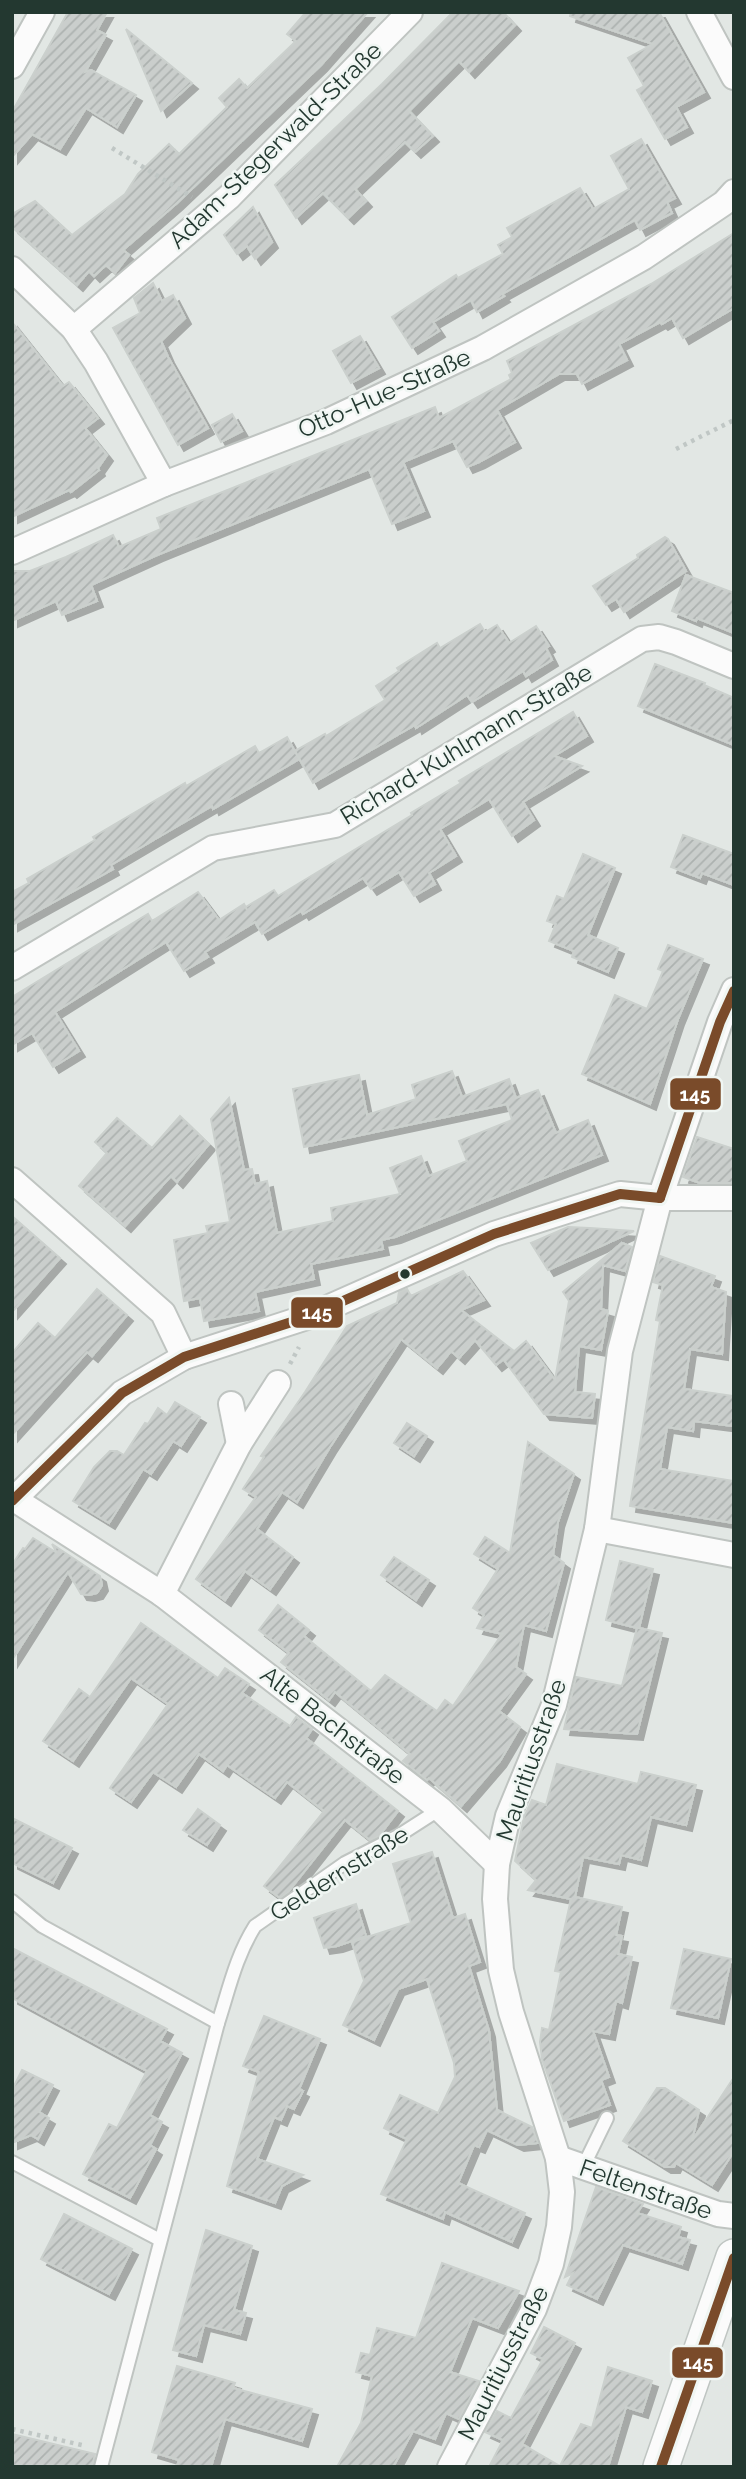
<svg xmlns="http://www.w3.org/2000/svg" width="746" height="2479" font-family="Raleway,sans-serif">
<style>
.building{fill:url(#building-hatch);stroke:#cbd0cd;stroke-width:2;filter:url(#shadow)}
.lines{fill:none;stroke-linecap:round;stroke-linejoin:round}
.lane-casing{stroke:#bfc4c1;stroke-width:16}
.street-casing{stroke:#bfc4c1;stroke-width:28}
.secondary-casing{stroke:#bfc5c2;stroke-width:38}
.path{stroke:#c0c7c5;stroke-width:4.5;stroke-dasharray:3.5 5;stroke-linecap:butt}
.lane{stroke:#fbfbfb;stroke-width:12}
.street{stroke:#fbfbfb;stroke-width:24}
.secondary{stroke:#fbfbfb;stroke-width:35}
.bus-1-casing{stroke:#f0f6f3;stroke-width:16}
.bus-1{stroke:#7a4b2a;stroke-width:10}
.bus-dot{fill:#233830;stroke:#f0f6f3;stroke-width:2.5}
.labels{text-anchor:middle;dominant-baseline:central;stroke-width:5;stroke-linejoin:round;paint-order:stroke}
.street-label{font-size:24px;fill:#233830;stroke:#f0f6f3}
.line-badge{stroke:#f0f6f3;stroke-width:2.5}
.badge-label{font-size:19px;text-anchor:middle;font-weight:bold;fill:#fff}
</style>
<defs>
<pattern id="building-hatch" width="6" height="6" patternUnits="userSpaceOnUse" patternTransform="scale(1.75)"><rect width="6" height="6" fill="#cacecc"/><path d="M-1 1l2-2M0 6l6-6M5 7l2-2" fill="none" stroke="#adb2b0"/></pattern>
<filter id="shadow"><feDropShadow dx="6" dy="6" stdDeviation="0" flood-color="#0004"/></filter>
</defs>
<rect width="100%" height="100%" fill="#e2e7e4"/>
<!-- building -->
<g class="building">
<polygon points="68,12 107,12 97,30 106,35 85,72 91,70 136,95 117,127 86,108 60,149 32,134 12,157 12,112"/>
<polygon points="306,12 368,12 321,65 177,203 123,250 129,255 115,273 106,265 94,276 89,271 77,285 12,227 12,214 35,201 72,235 125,194 138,174 169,144 179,154 227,107 219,98 239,79 247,88 296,41 287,34"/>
<polygon points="453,12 503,12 515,25 469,72 459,61 409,111 433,136 415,152 405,142 355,189 366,201 348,218 323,193 296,218 275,185 382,84"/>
<polygon points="571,12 659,12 704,92 676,107 687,127 665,139 637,90 644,86 628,58 653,44 570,16"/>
<polygon points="126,29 192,83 161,111"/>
<polygon points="641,139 675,198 667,202 672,213 640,230 635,220 502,294 504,296 477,312 471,300 433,322 439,331 412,348 392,317 456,275 458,278 503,254 498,245 512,237 507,228 580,188 593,209 629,189 611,156"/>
<polygon points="253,207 272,242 255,259 247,246 237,254 224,235"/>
<polygon points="734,233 734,308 683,338 672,318 662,324 660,322 619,344 627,360 582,384 577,374 559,374 497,410 515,442 479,462 467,467 453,441 403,462 424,511 392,524 369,469 157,555 91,585 97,601 62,615 56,601 12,621 12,571 30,571 66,557 113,535 119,547 161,529 157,518 185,507 435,407 439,418 511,379 509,375 512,373 507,361 651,284"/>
<polygon points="153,283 162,301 173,295 185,318 161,341 168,357 208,428 178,445 113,328 140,313 134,298"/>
<polygon points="12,322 63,386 69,382 98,418 85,428 107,455 98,468 99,470 71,492 69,490 12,517"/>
<polygon points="360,336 379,368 351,383 333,351"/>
<polygon points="232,414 242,431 221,442 212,425"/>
<polygon points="665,537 668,539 686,571 624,612 616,599 606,605 593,586 638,558 637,555"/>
<polygon points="686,575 734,593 734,633 697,618 696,621 672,611"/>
<polygon points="480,624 485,632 497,625 509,643 536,626 549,646 546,648 552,660 526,676 523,671 472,702 467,695 416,728 415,725 313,783 295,751 325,734 326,736 385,700 376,686 399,671 397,668 437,643 440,648"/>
<polygon points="655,664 705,683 704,685 734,698 734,745 638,706"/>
<polygon points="573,712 587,736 554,756 582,766 523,802 534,820 512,836 489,799 440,829 456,856 429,873 435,884 414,896 399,872 371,889 363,878 303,914 301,911 262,934 255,922 205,952 208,957 184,971 166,942 55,1012 79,1051 53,1067 32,1033 12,1045 12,997 148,914 152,921 198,892 219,920 244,904 247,910 246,907 274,890 278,896 412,815 411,813 461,783 459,781"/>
<polygon points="287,737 299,759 213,809 212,806 162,835 111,865 113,869 12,925 12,892 29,883 27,879 95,840 93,837 185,783 186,786 255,746 259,753"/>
<polygon points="683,835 734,854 734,885 702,873 700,878 671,867"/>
<polygon points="583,854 615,868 588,935 618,948 608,972 572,957 574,951 549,941 556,924 547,921 557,896 564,899"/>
<polygon points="668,945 703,959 678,1019 650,1104 582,1074 615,995 647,1009 663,971 658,969"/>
<polygon points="452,1071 462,1097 509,1079 516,1098 538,1090 556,1133 588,1120 602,1155 395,1237 381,1240 383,1249 311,1264 314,1279 255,1292 259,1311 204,1321 200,1298 184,1301 174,1240 208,1233 206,1226 230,1222 211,1119 229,1098 244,1170 252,1169 255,1184 267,1181 277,1233 333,1221 331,1208 400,1194 390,1168 421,1156 429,1176 467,1161 459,1141 512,1120 507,1104 304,1147 293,1089 359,1075 367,1115 416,1099 412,1085"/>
<polygon points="180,1116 209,1144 177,1182 171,1176 125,1226 79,1186 107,1153 95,1142 117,1118 152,1148"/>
<polygon points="697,1137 734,1149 734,1183 700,1183 683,1177"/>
<polygon points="12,1216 60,1258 12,1312"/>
<polygon points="568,1227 590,1228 634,1231 548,1270 531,1243"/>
<polygon points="622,1243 632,1247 625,1271 603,1265 601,1309 608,1311 601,1350 579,1346 575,1392 595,1394 592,1418 544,1414 504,1360 526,1341 555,1380 569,1301 563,1292"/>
<polygon points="660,1256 715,1276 711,1287 726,1292 722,1354 690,1349 684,1389 734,1396 734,1426 694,1421 693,1431 667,1427 660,1469 734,1481 734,1523 630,1506 660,1321 656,1320 663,1285 653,1282"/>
<polygon points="463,1271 484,1300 461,1310 514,1351 496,1365 475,1340 459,1358 451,1351 437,1368 401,1339 330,1447 297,1502 282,1492 257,1529 293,1557 270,1589 245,1571 225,1600 196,1579 256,1497 243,1489 264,1457 261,1456 305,1392 347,1326 397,1303 399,1292 407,1289 411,1296"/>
<polygon points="97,1289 127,1315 92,1356 87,1352 12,1435 12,1353 38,1323 55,1338"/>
<polygon points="175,1402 200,1417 181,1446 173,1441 151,1474 143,1469 109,1523 73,1501 94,1467 110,1451 117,1451 124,1455 145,1423 148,1424 158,1408 167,1415"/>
<polygon points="407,1423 427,1436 414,1456 394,1443"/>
<polygon points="528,1442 574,1474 558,1522 553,1555 564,1563 546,1631 524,1625 516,1667 526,1674 499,1711 520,1727 500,1761 461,1806 429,1778 427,1780 403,1761 410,1754 335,1692 329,1700 281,1662 289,1653 259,1630 278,1605 309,1630 304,1636 371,1691 385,1675 437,1711 445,1700 453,1706 502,1634 477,1628 484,1615 473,1608 498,1569 474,1554 485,1537 510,1553"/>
<polygon points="33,1538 57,1553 52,1544 100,1576 102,1585 97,1593 89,1595 81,1594 68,1572 12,1660 12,1565 23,1548 25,1549"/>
<polygon points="394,1557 429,1580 416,1600 381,1575"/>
<polygon points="620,1561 653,1569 639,1628 662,1633 637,1734 564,1729 576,1677 622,1686 637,1628 606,1620"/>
<polygon points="141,1623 218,1678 225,1668 249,1684 242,1693 290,1726 296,1717 312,1729 306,1738 398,1811 379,1836 370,1840 345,1820 288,1892 280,1898 264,1886 324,1811 287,1782 275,1798 227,1765 223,1771 199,1754 176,1787 153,1772 131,1802 110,1788 168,1704 131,1678 73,1761 43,1741 79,1689 90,1697"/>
<polygon points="557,1764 638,1784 641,1772 696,1785 686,1825 651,1817 641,1860 621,1855 619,1864 583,1857 575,1897 622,1907 616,1935 622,1936 618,1954 632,1957 622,2003 616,2001 609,2034 593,2031 609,2077 601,2080 610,2105 564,2121 542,2059 540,2042 542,2028 549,2030 561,1972 555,1971 571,1899 528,1890 536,1880 515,1861 524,1817 532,1800 546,1805"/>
<polygon points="198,1809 220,1825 207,1845 183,1830"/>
<polygon points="12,1818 72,1848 53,1883 12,1863"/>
<polygon points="432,1852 453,1918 465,1914 480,1962 469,1966 489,2031 497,2110 532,2127 538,2143 518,2145 487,2130 479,2147 474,2145 458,2183 525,2213 512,2242 445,2212 443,2219 381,2194 407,2139 384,2128 400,2095 438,2113 455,2077 454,2063 427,1979 398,1989 374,2040 343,2025 364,1981 352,1942 411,1923 393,1864"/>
<polygon points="356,1904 366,1936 337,1946 324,1948 314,1918"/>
<polygon points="12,1948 167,2029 160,2041 182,2053 150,2115 162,2122 150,2145 156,2149 130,2198 83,2174 109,2124 117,2128 147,2071 12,1998"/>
<polygon points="684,1949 731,1959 718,2018 671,2008"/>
<polygon points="264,2016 320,2039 299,2089 303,2091 294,2109 287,2106 281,2120 274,2117 257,2159 303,2175 282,2186 275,2203 227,2186 259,2072 243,2066"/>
<polygon points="22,2070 53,2085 39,2112 49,2118 38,2139 31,2135 12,2143 12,2090"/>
<polygon points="734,2077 734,2151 712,2185 676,2163 674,2167 665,2167 623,2141 657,2088 665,2088 699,2110 692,2141"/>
<polygon points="596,2187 643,2204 637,2213 681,2227 678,2237 690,2240 682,2264 623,2245 597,2299 567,2285 573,2273 565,2277"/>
<polygon points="64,2214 132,2249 109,2294 41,2259"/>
<polygon points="206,2230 252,2246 234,2310 246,2313 240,2334 204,2325 196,2356 173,2350"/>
<polygon points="442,2263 519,2291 498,2328 472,2318 450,2372 479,2381 459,2419 446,2413 435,2439 413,2431 393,2467 337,2467 361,2423 372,2376 356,2372 361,2353 370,2355 377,2328 416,2338"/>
<polygon points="544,2327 575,2343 522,2444 560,2466 581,2424 592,2428 608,2367 652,2381 642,2412 626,2407 608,2467 489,2467 503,2440 485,2432 497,2411 511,2418 543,2359 531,2353"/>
<polygon points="177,2366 235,2383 233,2388 312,2409 302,2441 225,2419 211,2467 177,2467 179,2460 152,2452"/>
<polygon points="12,2434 95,2454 92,2467 12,2467"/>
</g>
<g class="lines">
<defs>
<g id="lane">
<polyline points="12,1901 42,1926 218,2023"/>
<polyline points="12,2162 160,2240"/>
<polyline points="583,2167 607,2118"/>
<path d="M101,2467L218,2023C229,1989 236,1956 255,1926L345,1863L398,1836L440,1809"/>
</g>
<g id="street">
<polyline points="699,12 734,77"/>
<polyline points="12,66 42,12"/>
<polyline points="12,269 74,329 96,362 164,484"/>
<polyline points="74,329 229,197 410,12"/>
<polyline points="12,552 164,484 326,422 483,348 644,257 724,203 734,192"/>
<polyline points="12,968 213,848 335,825 642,639 659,637 676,642 734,666"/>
<polyline points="12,1180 163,1313 184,1357"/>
<polyline points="231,1404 239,1444"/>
<polyline points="14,1499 162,1594 440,1809 497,1864"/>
<polyline points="12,1501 122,1393 184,1357 307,1317 494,1234 620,1194 660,1198 734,1198"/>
<polyline points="597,1529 734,1555"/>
<polyline points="162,1594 239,1444 278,1383"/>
<polyline points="558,2158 718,2214 734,2216"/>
<polyline points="450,2467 534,2309 551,2264 559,2227 562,2192 558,2158 511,2012 501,1970 495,1899 497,1864 508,1816 554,1705 597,1529 620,1351 660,1198 720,1022 734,990"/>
</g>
<polyline id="secondary" points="661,2467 734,2257"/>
</defs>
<!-- lane casing -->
<use href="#lane" class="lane-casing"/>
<!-- street casing -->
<use href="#street" class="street-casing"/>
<!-- secondary casing -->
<use href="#secondary" class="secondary-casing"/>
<!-- path -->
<g class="path">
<polyline points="112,148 192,197"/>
<polyline points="676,449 734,420"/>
<polyline points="290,1364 299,1347"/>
<polyline points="12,2429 86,2446"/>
</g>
<!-- lane -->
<use href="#lane" class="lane"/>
<!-- street -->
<use href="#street" class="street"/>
<!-- secondary -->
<use href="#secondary" class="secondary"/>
<defs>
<g id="bus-1">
<polyline points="660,1198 720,1022 734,991"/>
<polyline points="12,1501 122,1393 184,1357 307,1317 494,1234 620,1194 660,1198"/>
<polyline points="661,2467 734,2258"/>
</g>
</defs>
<!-- bus-1 casing -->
<use href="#bus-1" class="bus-1-casing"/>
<!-- bus-1 -->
<use href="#bus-1" class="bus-1"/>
</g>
<!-- markers -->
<circle class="bus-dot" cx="405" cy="1274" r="6"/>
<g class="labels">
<!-- street labels -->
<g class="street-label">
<text transform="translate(275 145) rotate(-44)">Adam-Stegerwald-Straße</text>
<text transform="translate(384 393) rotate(-24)">Otto-Hue-Straße</text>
<text transform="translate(466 744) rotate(-31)">Richard-Kuhlmann-Straße</text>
<text transform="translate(333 1725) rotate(38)">Alte Bachstraße</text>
<text transform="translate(531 1760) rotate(-71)">Mauritiusstraße</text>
<text transform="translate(339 1873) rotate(-32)">Geldernstraße</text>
<text transform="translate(646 2189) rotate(19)">Feltenstraße</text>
<text transform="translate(503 2363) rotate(-63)">Mauritiusstraße</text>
</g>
</g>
<g class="line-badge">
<rect x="669" y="1077" width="53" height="34" rx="7" fill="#7a4b2a"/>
<rect x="290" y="1296" width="54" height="33" rx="7" fill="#7a4b2a"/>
<rect x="671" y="2346" width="53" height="33" rx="7" fill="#7a4b2a"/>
</g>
<g class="badge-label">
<text x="695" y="1101">145</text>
<text x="317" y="1319">145</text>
<text x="698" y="2369">145</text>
</g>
<!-- border -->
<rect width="746" height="2479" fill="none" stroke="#233830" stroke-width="28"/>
</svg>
